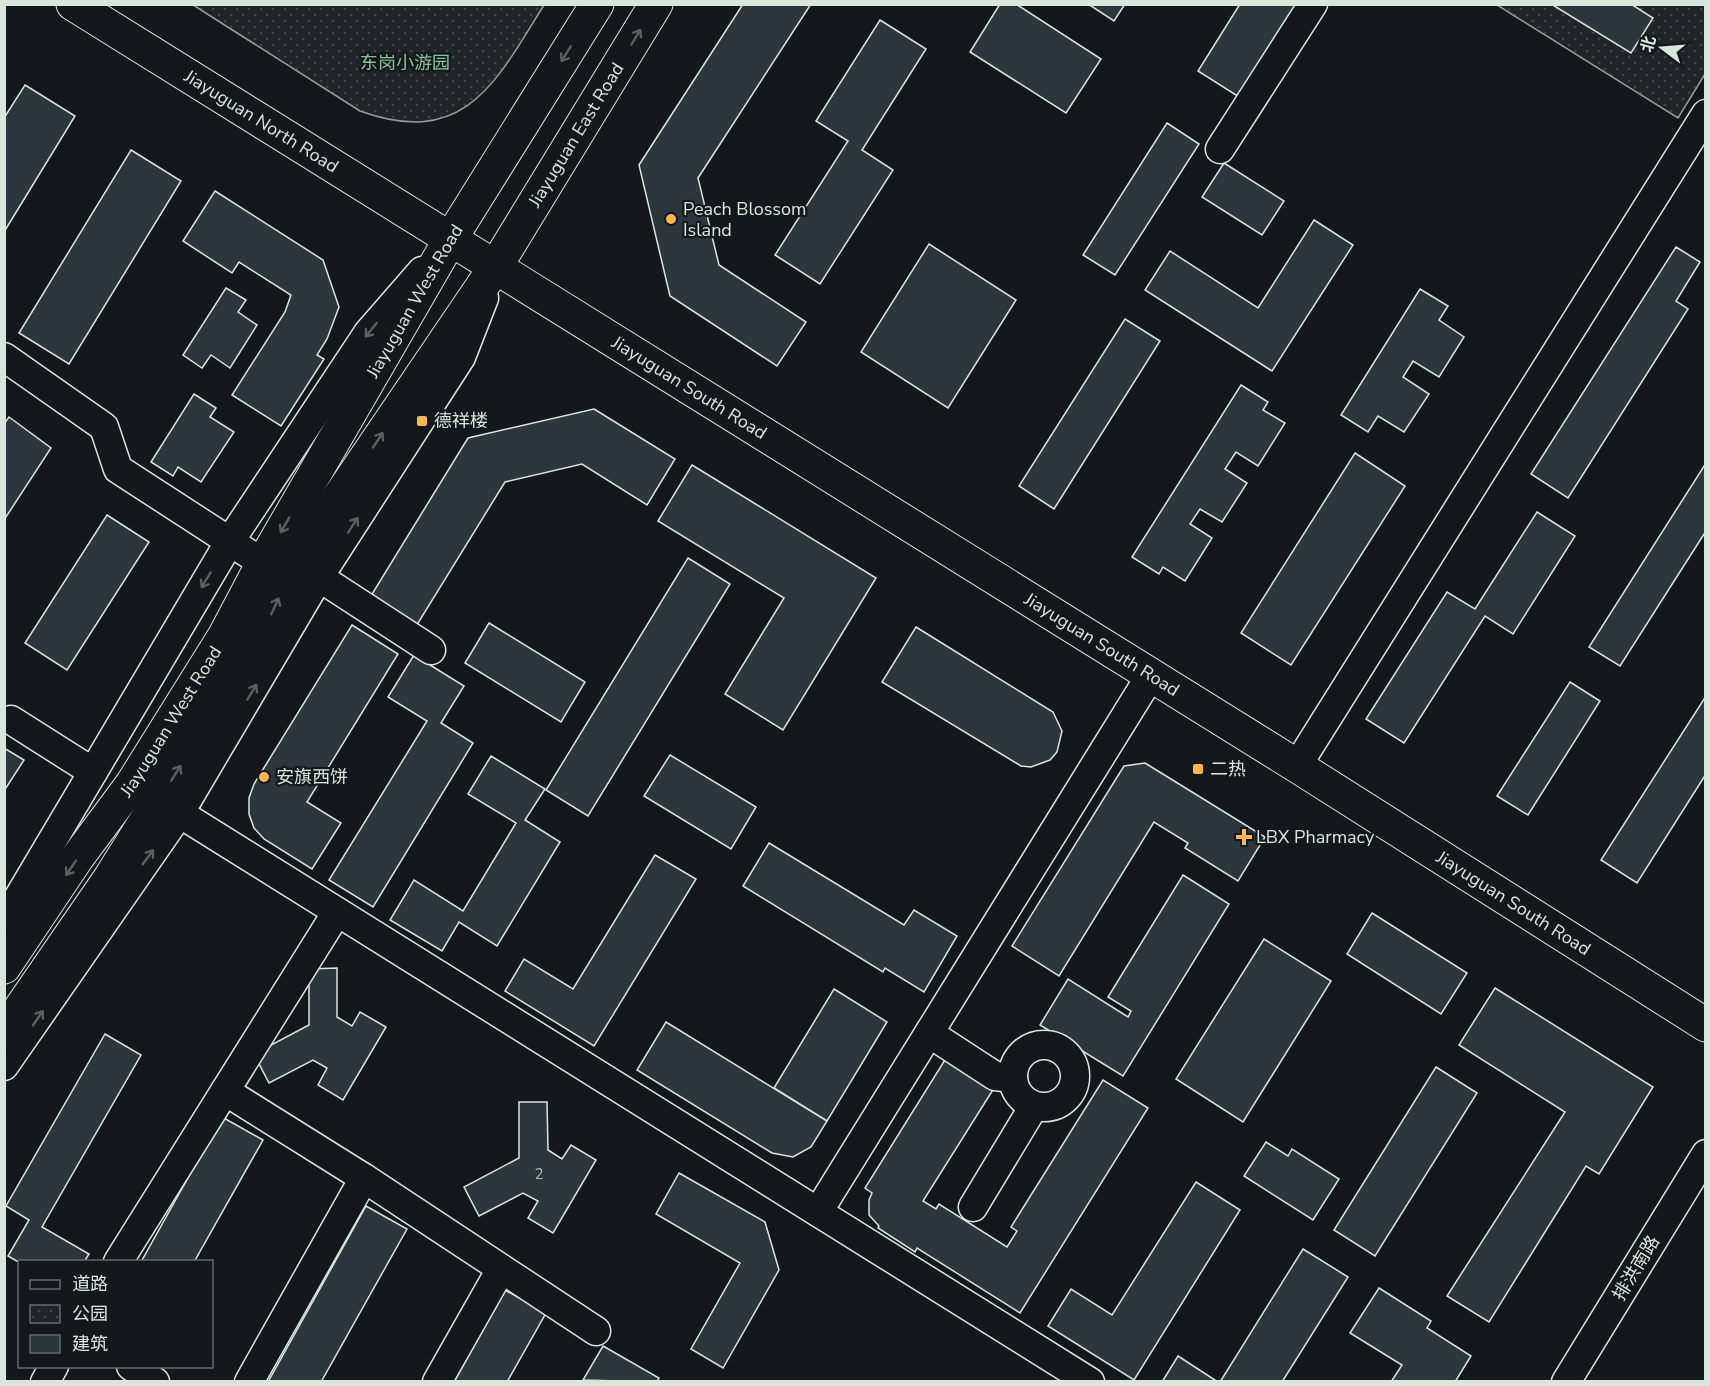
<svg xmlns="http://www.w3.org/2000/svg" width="1710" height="1386" font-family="'Nunito Sans','Noto Sans SC',sans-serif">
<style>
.park{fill:url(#park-dots);stroke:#939e99;stroke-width:1.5}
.building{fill:#2c363c;stroke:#d8e6dc;stroke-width:1.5}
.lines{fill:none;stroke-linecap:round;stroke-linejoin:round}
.minor-casing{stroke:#d8e6dc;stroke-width:31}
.major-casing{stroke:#d8e6dc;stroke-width:35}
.minor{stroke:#14181c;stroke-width:28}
.major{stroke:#14181c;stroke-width:33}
.oneway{stroke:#59605f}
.poi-dot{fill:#ffb74d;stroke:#14181c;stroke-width:2}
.labels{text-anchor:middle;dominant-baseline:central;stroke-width:4.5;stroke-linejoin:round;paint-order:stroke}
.number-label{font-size:15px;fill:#adbab4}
.park-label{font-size:18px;fill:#8ac095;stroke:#14181c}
.street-label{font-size:18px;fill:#d8e6dc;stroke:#14181c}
.poi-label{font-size:18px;fill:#d8e6dc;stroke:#14181c;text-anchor:start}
</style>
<defs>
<pattern id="park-dots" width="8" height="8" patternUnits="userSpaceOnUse" patternTransform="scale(1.5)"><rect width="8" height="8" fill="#202428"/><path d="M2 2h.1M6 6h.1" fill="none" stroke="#404447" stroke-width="1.8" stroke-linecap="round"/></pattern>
</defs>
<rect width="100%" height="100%" fill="#14181c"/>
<!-- park -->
<g class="park">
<path d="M193,5L544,4V5C496,82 465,149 360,111Z"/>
<polygon points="1497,5 1705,5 1705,74 1678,118"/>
</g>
<!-- building -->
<g class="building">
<polygon points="743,4 811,4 698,178 719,265 806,322 777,366 670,296 639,165"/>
<polygon points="1000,4 1016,4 1101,59 1066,113 970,52"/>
<polygon points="1088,4 1125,4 1114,21"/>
<polygon points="1240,4 1298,4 1239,97 1198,71"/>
<polygon points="1551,4 1631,4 1653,18 1631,53"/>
<polygon points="880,20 926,49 862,150 893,170 820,284 775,255 848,141 816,121"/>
<polygon points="25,85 75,116 4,232 4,118"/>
<polygon points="1167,123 1199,144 1115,275 1083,255"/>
<polygon points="131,150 181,181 69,364 19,333"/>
<polygon points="1224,163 1284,201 1262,235 1202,197"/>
<polygon points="215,191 323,260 339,307 327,339 317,355 324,359 281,426 232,395 285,312 291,295 239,262 232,273 183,241"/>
<polygon points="1314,220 1353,245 1272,371 1145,290 1170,251 1258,308"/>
<polygon points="929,244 1016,300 948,408 861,352"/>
<polygon points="1676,247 1700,262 1676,301 1688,309 1568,498 1531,474"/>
<polygon points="226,288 246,300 238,312 257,325 230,368 211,355 202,368 183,355"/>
<polygon points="1420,289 1448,306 1439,320 1464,337 1439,377 1413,361 1403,377 1429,394 1404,432 1378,416 1368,432 1341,415"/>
<polygon points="1125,319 1160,341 1054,509 1019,486"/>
<polygon points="1241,385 1268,402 1263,410 1285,423 1258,466 1236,452 1225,469 1247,483 1222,522 1200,509 1190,524 1212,538 1185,581 1163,567 1159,574 1132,557"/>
<polygon points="194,394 216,408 210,417 234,432 201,482 178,467 173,476 151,462"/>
<polygon points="594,409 675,459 647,505 582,464 505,482 415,628 369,599 468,438"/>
<polygon points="9,417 51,448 4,520 4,424"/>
<polygon points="1355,453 1405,486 1291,665 1241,633"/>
<polygon points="1706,463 1706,531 1620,666 1589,647"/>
<polygon points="692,465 876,578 783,730 725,694 784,598 658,521"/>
<polygon points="1537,512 1575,536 1513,634 1485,616 1404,743 1366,719 1447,592 1475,609"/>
<polygon points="107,515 149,542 67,670 25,643"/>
<polygon points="688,558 730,584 588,816 546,790"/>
<polygon points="489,623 585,682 561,722 465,663"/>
<polygon points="352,625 398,654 307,802 341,823 312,869 264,839 254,828 249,814 249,798 254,784"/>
<polygon points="916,627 1053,712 1062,731 1057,752 1050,760 1031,767 1021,766 882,682"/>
<polygon points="414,655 464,686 441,723 473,743 373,907 329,880 427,721 388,697"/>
<polygon points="1570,682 1600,701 1528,815 1497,796"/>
<polygon points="1706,696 1706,774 1637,883 1601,860"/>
<polygon points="4,748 24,760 4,791"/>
<polygon points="670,755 756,807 731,849 644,796"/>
<polygon points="491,756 545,789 525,820 560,842 497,946 459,922 442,951 390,920 414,880 463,911 516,823 468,794"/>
<polygon points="1145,763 1265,837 1238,881 1185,848 1188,843 1154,822 1059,976 1012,946 1124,766"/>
<polygon points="769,843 904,925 914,910 957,936 924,992 885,968 883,972 743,886"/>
<polygon points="655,855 696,879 594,1046 505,991 524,959 573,989"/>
<polygon points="1183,875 1229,904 1123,1076 1040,1025 1068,979 1128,1017 1131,1011 1108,997"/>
<polygon points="1372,913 1467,973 1441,1014 1347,954"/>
<polygon points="1264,939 1331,981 1243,1122 1176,1079"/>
<polygon points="337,968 337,1017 352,1026 360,1012 386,1027 343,1100 318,1085 327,1068 313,1060 269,1083 254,1054 309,1025 309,969"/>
<polygon points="1495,988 1653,1087 1599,1174 1586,1166 1489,1322 1447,1296 1565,1112 1459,1045"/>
<polygon points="834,989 887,1022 827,1121 774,1088"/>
<polygon points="666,1022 827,1121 811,1147 793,1157 772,1153 637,1070"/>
<polygon points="105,1034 141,1055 42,1227 89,1254 84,1262 20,1263 8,1256 29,1220 6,1206"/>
<polygon points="948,1055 996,1085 923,1201 936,1209 939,1204 1007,1247 1017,1231 1011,1227 1103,1080 1148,1108 1020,1313 917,1248 915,1252 878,1228 879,1226 869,1215 869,1200 872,1193 865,1188"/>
<polygon points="1436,1067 1477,1093 1375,1256 1334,1230"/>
<polygon points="519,1102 547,1102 548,1150 562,1159 571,1145 596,1160 553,1233 528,1218 538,1201 523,1193 479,1216 464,1187 519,1158"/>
<polygon points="222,1117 263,1140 194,1262 141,1262"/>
<polygon points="1266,1142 1288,1156 1292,1149 1339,1179 1313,1220 1244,1176"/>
<polygon points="679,1173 765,1222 779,1270 723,1368 691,1349 740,1263 656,1214"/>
<polygon points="1196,1182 1240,1210 1134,1380 1048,1326 1071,1289 1112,1315"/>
<polygon points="366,1206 407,1229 321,1382 268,1382"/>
<polygon points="1303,1249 1348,1277 1282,1382 1220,1382"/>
<polygon points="1379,1288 1431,1321 1427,1328 1471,1356 1455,1382 1391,1382 1402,1365 1350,1333"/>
<polygon points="505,1290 546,1313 507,1382 454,1382"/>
<polygon points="603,1346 659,1378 657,1382 583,1380"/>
<polygon points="1178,1356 1218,1382 1162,1382"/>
</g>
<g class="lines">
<defs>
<g id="minor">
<polyline points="1220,149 1313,4"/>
<polyline points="4,357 104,427 118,469 263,563"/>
<polyline points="305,568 431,650"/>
<polyline points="11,720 93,772"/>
<polyline points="1297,766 1706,114"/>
<polyline points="139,788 1090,1382"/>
<polyline points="4,922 230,541 368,333 422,271"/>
<polyline points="929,1033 995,1076 1013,1078"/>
<circle cx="1044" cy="1076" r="31"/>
<polyline points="4,1066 179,814 319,577 461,357 484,298"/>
<polyline points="225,1091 364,1178 596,1331"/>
<polyline points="973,1207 1034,1106"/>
<polyline points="818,1212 1151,675"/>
<polyline points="118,1262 337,912"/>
<polyline points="131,1366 155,1382"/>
<polyline points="45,1382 54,1366"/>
<polyline points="249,1382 364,1178"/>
<polyline points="437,1382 501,1269"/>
<polyline points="1566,1382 1706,1154"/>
</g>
<g id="major">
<path id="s1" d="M73,4L1297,766L1706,1025"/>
<path id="s2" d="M4,967L77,858L132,784L225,635L263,563L451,238L597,4"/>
<path id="s3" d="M4,1032L110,878L258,641L295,562L496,266L656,4"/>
</g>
</defs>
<!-- minor casing -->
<use href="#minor" class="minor-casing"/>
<!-- major casing -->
<use href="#major" class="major-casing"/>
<!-- minor -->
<use href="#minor" class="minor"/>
<!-- major -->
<use href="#major" class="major"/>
</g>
<!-- one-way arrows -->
<defs><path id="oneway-shaft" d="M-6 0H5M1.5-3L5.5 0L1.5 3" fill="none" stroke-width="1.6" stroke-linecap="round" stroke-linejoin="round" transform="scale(1.5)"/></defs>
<g class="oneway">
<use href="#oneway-shaft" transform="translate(636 37) rotate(-59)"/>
<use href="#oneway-shaft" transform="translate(566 54) rotate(122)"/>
<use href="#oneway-shaft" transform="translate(371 330) rotate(129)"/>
<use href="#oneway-shaft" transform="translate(378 440) rotate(-56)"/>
<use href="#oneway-shaft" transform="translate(285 525) rotate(120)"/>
<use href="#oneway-shaft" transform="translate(353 525) rotate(-57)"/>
<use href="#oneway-shaft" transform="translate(206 580) rotate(121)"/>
<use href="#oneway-shaft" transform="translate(275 606) rotate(-65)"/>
<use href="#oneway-shaft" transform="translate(252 692) rotate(-59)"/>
<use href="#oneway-shaft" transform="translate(176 773) rotate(-58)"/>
<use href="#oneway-shaft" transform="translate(148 857) rotate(-54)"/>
<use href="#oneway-shaft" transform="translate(71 868) rotate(124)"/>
<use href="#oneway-shaft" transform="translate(38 1018) rotate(-56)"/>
</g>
<!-- markers -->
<g class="poi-dot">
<circle cx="671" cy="219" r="6"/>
<rect x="416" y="415" width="12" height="12" rx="3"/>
<rect x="1192" y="763" width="12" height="12" rx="3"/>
<circle cx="264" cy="777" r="6"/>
<path d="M1241 828h6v6h6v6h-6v6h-6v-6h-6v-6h6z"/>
</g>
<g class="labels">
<!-- number labels -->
<g class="number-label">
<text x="539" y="1174">2</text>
</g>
<!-- park labels -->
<g class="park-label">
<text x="405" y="63">东岗小游园</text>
</g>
<!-- street labels -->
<g class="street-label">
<text stroke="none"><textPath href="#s1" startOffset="222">Jiayuguan North Road</textPath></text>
<text stroke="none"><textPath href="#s3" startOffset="1065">Jiayuguan East Road</textPath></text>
<text stroke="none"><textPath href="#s2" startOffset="783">Jiayuguan West Road</textPath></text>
<text stroke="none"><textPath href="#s1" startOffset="726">Jiayuguan South Road</textPath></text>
<text stroke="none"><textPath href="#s1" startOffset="1212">Jiayuguan South Road</textPath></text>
<text stroke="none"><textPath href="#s2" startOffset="297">Jiayuguan West Road</textPath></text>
<text stroke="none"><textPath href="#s1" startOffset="1698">Jiayuguan South Road</textPath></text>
<text transform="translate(1636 1268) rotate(-59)">排洪南路</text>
</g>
<!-- poi labels -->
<g class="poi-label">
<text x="683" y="209">Peach Blossom<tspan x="683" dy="21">Island</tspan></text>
<text x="434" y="421">德祥楼</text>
<text x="1210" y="769">二热</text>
<text x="276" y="777">安旗西饼</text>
<text x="1256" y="837">LBX Pharmacy</text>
</g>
</g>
<!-- border -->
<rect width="1710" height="1386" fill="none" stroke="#d8e6dc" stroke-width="12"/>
<!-- legend -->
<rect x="18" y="1260" width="195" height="108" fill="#14181c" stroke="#626a69" stroke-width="1.5"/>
<rect x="30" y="1280" width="30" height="9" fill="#14181c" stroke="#626a69" stroke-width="1.5"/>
<text x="72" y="1290" font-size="18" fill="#d8e6dc">道路</text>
<rect x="30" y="1305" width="30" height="18" fill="url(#park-dots)" stroke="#626a69" stroke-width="1.5"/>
<text x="72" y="1320" font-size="18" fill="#d8e6dc">公园</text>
<rect x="30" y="1335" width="30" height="18" fill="#2c363c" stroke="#626a69" stroke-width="1.5"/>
<text x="72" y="1350" font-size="18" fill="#d8e6dc">建筑</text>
<!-- north arrow -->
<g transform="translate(1662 48) rotate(286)" stroke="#14181c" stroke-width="4.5" paint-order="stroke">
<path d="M0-4.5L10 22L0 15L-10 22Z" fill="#d8e6dc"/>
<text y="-9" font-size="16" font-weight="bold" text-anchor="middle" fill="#d8e6dc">北</text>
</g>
</svg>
